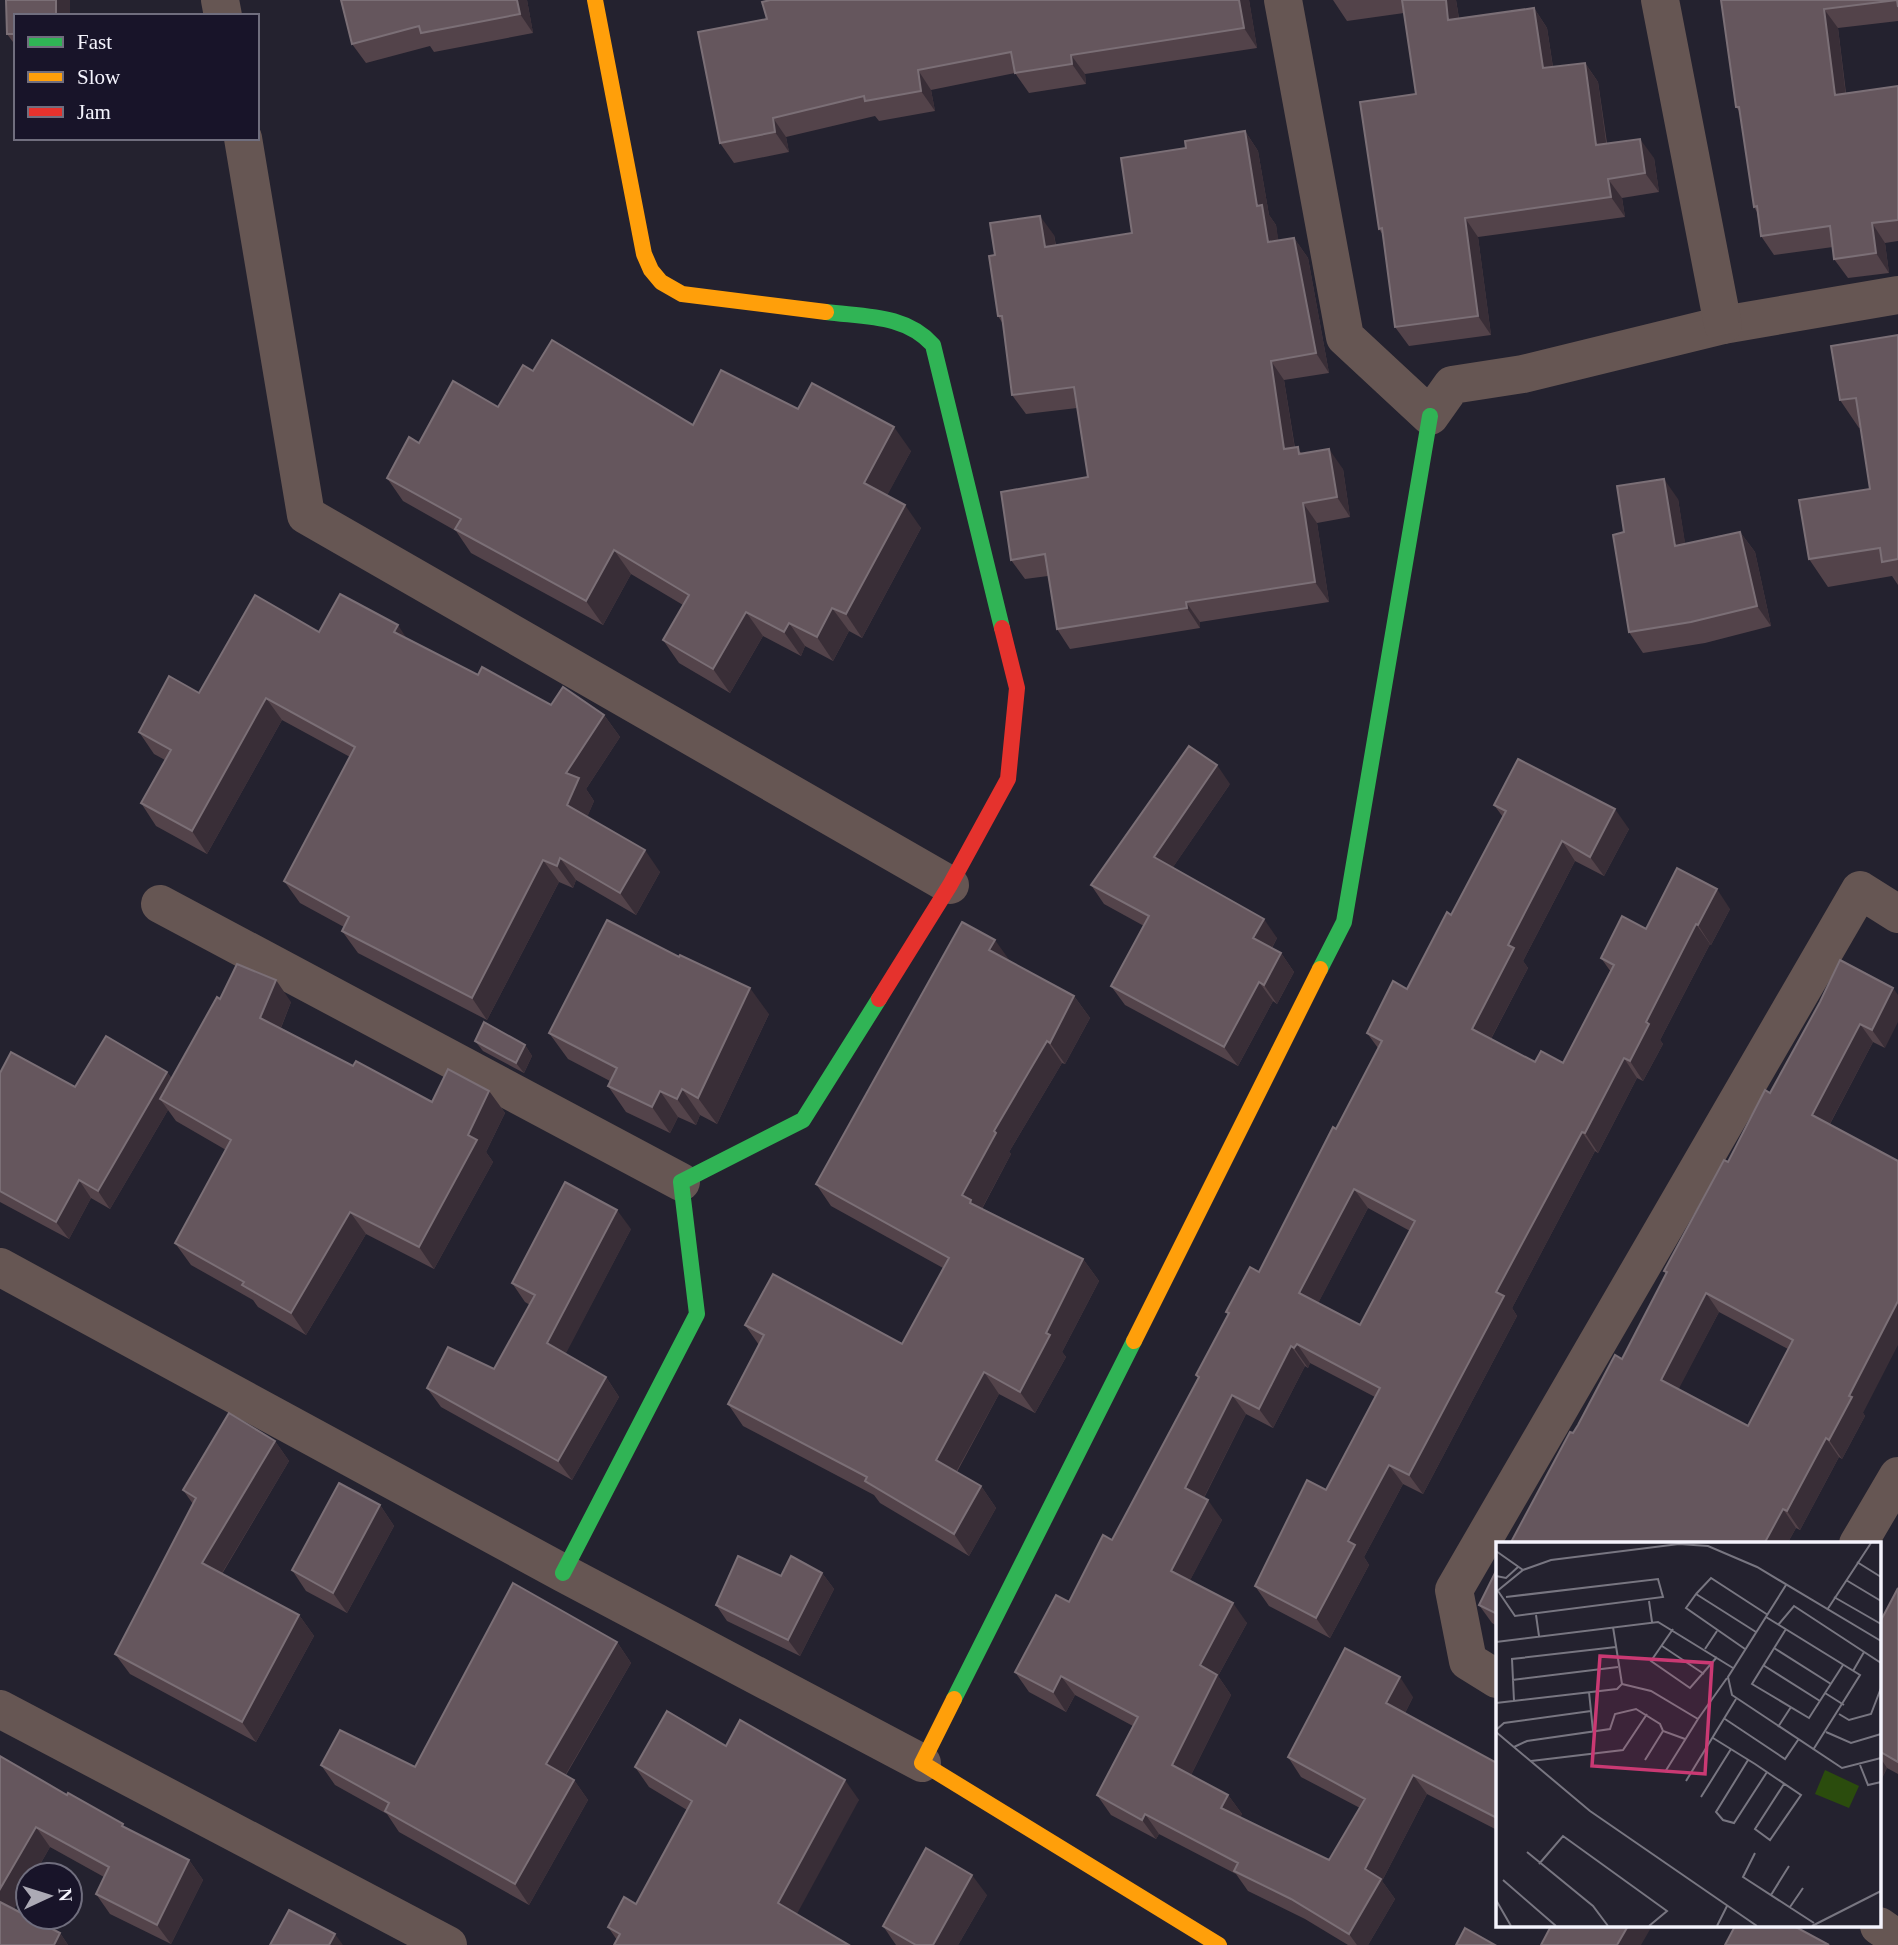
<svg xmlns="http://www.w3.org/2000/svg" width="1898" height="1945" font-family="'Times New Roman',serif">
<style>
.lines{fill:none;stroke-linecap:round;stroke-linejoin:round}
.street{stroke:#665653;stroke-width:38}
.fast{stroke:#30b455;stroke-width:16}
.slow{stroke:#ff9f0a;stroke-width:16}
.jam{stroke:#e5322d;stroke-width:16}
.wall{fill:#53434a;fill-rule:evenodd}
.shaded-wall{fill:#392e37}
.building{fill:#65565d;stroke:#7b6f76;stroke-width:2;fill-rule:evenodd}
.inset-road{fill:none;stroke:#787681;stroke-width:2}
.view{fill:#ca3973;fill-opacity:0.15;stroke:#ca3973;stroke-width:3.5}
.inset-edge{fill:none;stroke:#f5f4fd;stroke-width:3.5}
</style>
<rect width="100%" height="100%" fill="#24222f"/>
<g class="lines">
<!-- street -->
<g class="street">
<polyline points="220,0 223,16"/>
<polyline points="1283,0 1345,337 1430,416 1452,385 1523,374 1723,325 1898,295"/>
<polyline points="1660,0 1723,325"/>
<polyline points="243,138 306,515 950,885"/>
<polyline points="160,904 681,1182"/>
<polyline points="0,1267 563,1573 922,1763"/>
<polyline points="1858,1544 1898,1476"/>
<polyline points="1497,1679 1468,1661 1454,1590 1860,890 1898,914"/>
<polyline points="0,1709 448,1945"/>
<polyline points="1879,1926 1898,1939"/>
</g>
<!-- fast -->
<g class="fast">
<path d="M826,312C864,317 905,314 933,345L1002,628"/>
<polyline points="1320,969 1344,922 1430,416"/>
<polyline points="563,1573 697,1314 681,1182 803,1120 879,999"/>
<polyline points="954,1699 1134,1341"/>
</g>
<!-- slow -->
<g class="slow">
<polyline points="595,0 644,254 651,270 661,282 682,294 826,312"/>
<polyline points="1134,1341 1320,969"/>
<polyline points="954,1699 922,1763 1219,1945"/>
</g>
<!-- jam -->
<polyline class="jam" points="879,999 950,885 1008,779 1017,688 1002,628"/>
</g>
<!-- wall -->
<g class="wall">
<polygon points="6,0 70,0 70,16 16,16 16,46 7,34"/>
<polygon points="341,0 527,0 533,33 434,52 430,46 366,63 352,44"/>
<polygon points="770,0 1249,0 1257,48 1085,74 1086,84 1029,93 1015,73 931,90 935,111 879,121 875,116 786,137 789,152 734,163 720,143 767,19"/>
<polygon points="1333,0 1456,0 1459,18 1534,8 1547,28 1553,67 1585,63 1598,82 1607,143 1654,158 1659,192 1622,198 1625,217 1478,237 1491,335 1409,346 1395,327 1383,235 1379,229 1416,94 1404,13 1347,21"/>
<polygon points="1721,0 1898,0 1898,21 1838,28 1846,93 1898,86 1898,241 1885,243 1889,273 1848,278 1834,259 1833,247 1774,255 1761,236 1757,212 1754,207 1740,112 1736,107"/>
<polygon points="1245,131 1258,151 1269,215 1276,225 1278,241 1294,238 1308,258 1329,373 1284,380 1295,448 1303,454 1343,469 1350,517 1317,523 1329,602 1200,622 1200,628 1070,649 1057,629 1048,576 1025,579 1011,560 1088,477 1077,408 1026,414 1012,395 1003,324 998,316 995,255 1054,235 1056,245 1132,233 1186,148"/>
<polygon points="1898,335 1898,585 1892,576 1828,587 1809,559 1870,489 1861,427 1859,428 1840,400"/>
<polygon points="533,371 693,425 798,409 911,451 887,495 921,528 862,638 849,631 833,661 805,646 801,656 763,636 730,693 679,663 663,640 683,605 631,574 603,625 471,553 456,531 403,501 387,478 419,443 498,407"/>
<polygon points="1678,499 1685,544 1740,532 1755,552 1771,626 1705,643 1643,653 1629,632 1624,532"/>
<polygon points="319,632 407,638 478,675 551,705 604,715 620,737 586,789 594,801 587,817 660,872 636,915 576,880 573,888 559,882 487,1020 358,953 342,931 344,927 300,903 284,881 350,757 282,720 207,854 156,826 141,803 165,760 154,754 139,732 199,693"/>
<polygon points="1230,784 1173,867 1277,938 1272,948 1281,953 1294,972 1277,1004 1273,1001 1238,1066 1125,1005 1111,986 1144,926 1104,904 1091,885"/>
<path d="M1494,805L1629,829L1604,876L1575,861L1523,961L1528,968L1491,1039L1535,1062L1563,1063L1611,972L1601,958L1646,929L1730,909L1711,945L1710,944L1660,1040L1663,1044L1643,1081L1637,1078L1598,1153L1595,1151L1512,1308L1517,1316L1423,1494L1403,1484L1364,1557L1369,1565L1330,1638L1269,1606L1255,1586L1326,1490L1375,1397L1310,1363L1308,1368L1305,1366L1273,1428L1246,1414L1204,1498L1222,1520L1190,1580L1247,1623L1218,1676L1231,1695L1191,1775L1228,1795L1242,1814L1240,1817L1329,1860L1360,1808L1301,1777L1288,1757L1413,1697L1405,1713L1497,1763V1830L1427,1794L1382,1881L1395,1899L1368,1945H1348L1305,1919L1248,1891L1236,1874L1159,1834L1156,1839L1111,1815L1097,1795L1133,1726L1075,1695L1066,1712L1029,1692L1015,1672L1069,1602L1112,1540L1198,1378L1196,1375L1228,1314L1226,1312L1259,1272L1336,1129L1378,1048L1367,1033L1407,989L1451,915L1503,817ZM1368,1208L1410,1231L1360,1325L1318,1303Z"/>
<path d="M1840,960L1885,1048L1873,1042L1830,1124L1863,1413L1865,1416L1842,1459L1839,1457L1800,1530L1796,1528L1787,1544H1510L1573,1433L1622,1359L1666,1274L1664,1271L1770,1093L1820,1002ZM1719,1312L1788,1349L1748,1426L1678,1389Z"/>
<polygon points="1010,961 1074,996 1090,1018 1065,1064 1062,1063 1009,1152 1011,1154 982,1209 1083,1259 1099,1281 1062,1352 1066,1357 1035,1413 999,1394 957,1472 981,1486 996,1508 969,1556 880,1503 874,1495 743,1426 728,1404 759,1345 745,1325 902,1344 943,1268 831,1206 816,1184"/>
<polygon points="220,999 291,1002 281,1028 353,1066 432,1102 489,1091 505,1113 486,1152 493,1162 434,1269 366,1234 306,1335 258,1307 253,1300 191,1265 175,1243 226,1150 176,1121 168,1110 110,1209 91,1198 69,1239 0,1202 0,1073 75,1087 167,1072 172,1079"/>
<polygon points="769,1014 717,1124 700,1115 696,1125 678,1117 670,1133 626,1112 608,1086 610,1081 568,1059 549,1033"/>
<polygon points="475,1041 525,1045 532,1056 524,1073 483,1051"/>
<polygon points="631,1229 565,1354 606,1377 619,1397 572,1480 441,1407 427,1388 494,1369 530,1305 525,1302 512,1283"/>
<polygon points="275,1441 289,1461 222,1574 299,1615 314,1636 256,1742 130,1674 115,1654 193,1504 183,1490"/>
<polygon points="380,1505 394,1526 347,1613 306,1591 292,1570"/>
<polygon points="1497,1569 1497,1626 1492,1623 1479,1605"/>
<polygon points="822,1573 834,1589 800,1656 727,1621 716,1605 781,1576"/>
<polygon points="1898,1588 1898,1774 1887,1768 1879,1784 1879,1624"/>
<polygon points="617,1642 631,1663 566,1775 574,1780 588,1800 529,1905 399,1832 387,1814 335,1785 321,1765 415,1767"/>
<polygon points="726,1746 859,1800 617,1940 608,1927 636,1904 687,1810 649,1787 635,1767"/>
<polygon points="0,1756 67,1795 126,1828 189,1860 203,1880 171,1944 110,1914 96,1894 104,1877 50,1847 34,1875 28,1875 14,1909 60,1933 68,1945 0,1945"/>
<polygon points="987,1895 958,1945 896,1945 883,1926"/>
</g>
<!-- shaded-wall -->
<g class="shaded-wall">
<rect x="56" y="0" width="14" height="16"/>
<polygon points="517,0 527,0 533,33 520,14"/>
<polygon points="1239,0 1249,0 1257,48 1244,28"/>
<polygon points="1446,0 1456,0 1462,39 1448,20"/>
<polygon points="1534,8 1547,28 1556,88 1543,68"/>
<polygon points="1824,9 1838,28 1848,114 1835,95"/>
<polygon points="1071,55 1085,74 1086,84 1072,64"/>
<polygon points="1585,63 1598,82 1609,164 1596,145"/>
<polygon points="918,70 931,90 935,111 921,91"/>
<polygon points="773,118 786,137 789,152 775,132"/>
<polygon points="1245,131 1258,151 1269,215 1276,225 1282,262 1268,242 1257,206"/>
<polygon points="1640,139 1654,158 1659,192 1645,173"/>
<polygon points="1608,179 1622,198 1625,217 1611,197"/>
<polygon points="1040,216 1054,235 1059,267 1045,247"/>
<polygon points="1465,218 1478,237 1491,335 1478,316"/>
<polygon points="1872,223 1885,243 1889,273 1876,253"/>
<polygon points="1294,238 1308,258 1329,373 1316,353"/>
<polygon points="1271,361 1284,380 1298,469 1284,449"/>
<polygon points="894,427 911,451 881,507 864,483"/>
<polygon points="1329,449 1343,469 1350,517 1337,497"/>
<polygon points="1664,479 1678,499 1689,567 1675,546"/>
<polygon points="1303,503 1317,523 1329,602 1315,582"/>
<polygon points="905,505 921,528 862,638 846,614"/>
<polygon points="1740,532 1755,552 1771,626 1757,606"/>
<polygon points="614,550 631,574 603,625 586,601"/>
<polygon points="1186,602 1200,622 1200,628 1187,608"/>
<polygon points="832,608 849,631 833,661 817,637"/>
<polygon points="746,612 763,636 730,693 713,669"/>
<polygon points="789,623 805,646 801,656 784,632"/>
<polygon points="398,625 413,648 394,632"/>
<polygon points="266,698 282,720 207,854 192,831"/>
<polygon points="604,715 620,737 586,789 594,801 583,827 567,805 566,773"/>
<polygon points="1217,765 1230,784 1167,876 1154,857"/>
<polygon points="1615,809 1629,829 1604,876 1590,857"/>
<polygon points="1562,841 1575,861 1523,961 1528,968 1486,1048 1472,1029 1508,945"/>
<polygon points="645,850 660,872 636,915 620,893"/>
<polygon points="560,858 576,880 573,888 557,866"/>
<polygon points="543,860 559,882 487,1020 472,998"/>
<polygon points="1717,889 1730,909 1711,945 1698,925"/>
<polygon points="1264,919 1277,938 1267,957 1253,938"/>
<polygon points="1696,924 1710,944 1660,1040 1663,1044 1643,1081 1630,1061 1646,1022"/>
<polygon points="995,940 1010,961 989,950"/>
<polygon points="1281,953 1294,972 1277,1004 1264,985"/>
<polygon points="276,980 291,1002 276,1040 260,1018"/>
<polygon points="1259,982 1273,1001 1238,1066 1224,1047"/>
<polygon points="750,988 769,1014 717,1124 698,1098"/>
<polygon points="1893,988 1898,995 1898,1022 1885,1048 1872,1030"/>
<polygon points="1074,996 1090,1018 1065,1064 1050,1043"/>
<polygon points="1860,1024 1873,1042 1825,1133 1812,1115"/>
<polygon points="1047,1041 1062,1063 1009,1152 1011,1154 980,1212 962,1195 994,1131"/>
<polygon points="525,1045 532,1056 524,1073 516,1063"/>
<polygon points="1624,1058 1637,1078 1598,1153 1585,1133"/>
<polygon points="167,1072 179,1090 160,1099 168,1110 110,1209 98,1191"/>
<polygon points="682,1089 700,1115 696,1125 677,1099"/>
<polygon points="489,1091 505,1113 486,1152 493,1162 434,1269 419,1247 468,1135"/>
<polygon points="660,1091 678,1117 670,1133 652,1107"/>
<polygon points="1582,1132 1595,1151 1512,1308 1517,1316 1423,1494 1409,1475 1496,1292"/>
<polygon points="79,1180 91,1198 69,1239 56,1222"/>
<polygon points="1354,1189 1368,1208 1313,1313 1299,1293"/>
<polygon points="617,1210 631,1229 561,1363 547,1343"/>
<polygon points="350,1212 366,1234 306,1335 291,1313"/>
<polygon points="1083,1259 1099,1281 1062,1352 1066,1357 1035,1413 1020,1392 1046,1333"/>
<polygon points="1706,1293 1719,1312 1674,1398 1661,1380"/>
<polygon points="1898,1301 1898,1345 1863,1413 1865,1416 1842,1459 1829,1440 1849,1396"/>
<polygon points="1297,1344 1310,1363 1308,1368 1294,1348"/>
<polygon points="1291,1346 1305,1366 1273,1428 1259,1409"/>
<polygon points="984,1372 999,1394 951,1481 936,1460"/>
<polygon points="606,1377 619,1397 572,1480 558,1461"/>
<polygon points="1232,1395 1246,1414 1199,1507 1185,1488"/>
<polygon points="1826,1438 1839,1457 1800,1530 1787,1511"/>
<polygon points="275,1441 289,1461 216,1583 202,1563"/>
<polygon points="1389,1465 1403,1484 1364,1557 1369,1565 1330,1638 1316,1618 1348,1541"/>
<polygon points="981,1486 996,1508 969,1556 954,1534"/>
<polygon points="1208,1500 1222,1520 1185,1590 1171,1571"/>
<polygon points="380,1505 394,1526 347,1613 333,1593"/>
<polygon points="1783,1509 1796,1528 1787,1544 1764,1544"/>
<polygon points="822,1573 834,1589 800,1656 788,1640"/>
<polygon points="1233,1603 1247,1623 1218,1676 1231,1695 1186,1785 1172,1765 1200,1665"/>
<polygon points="299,1615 314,1636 256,1742 242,1722"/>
<polygon points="617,1642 631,1663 560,1784 546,1764"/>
<polygon points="1061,1676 1075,1695 1066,1712 1053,1692"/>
<polygon points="1400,1677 1413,1697 1400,1723 1386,1703"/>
<polygon points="1879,1756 1887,1768 1879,1784"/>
<polygon points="1413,1775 1427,1794 1382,1881 1395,1899 1368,1945 1357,1945 1349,1934 1365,1869"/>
<polygon points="574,1780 588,1800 529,1905 515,1884"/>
<polygon points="845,1780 859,1800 792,1923 778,1903"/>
<polygon points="1228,1795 1242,1814 1234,1828 1221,1808"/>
<polygon points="1145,1814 1159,1834 1156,1839 1142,1820"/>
<polygon points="36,1827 50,1847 34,1875 28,1875 28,1885 8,1919 0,1908 0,1889"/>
<polygon points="189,1860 203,1880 171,1944 157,1925"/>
<polygon points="972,1875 987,1895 958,1945 933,1945"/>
<polygon points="1628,1926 1652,1926 1641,1945 1617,1945"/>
<polygon points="60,1933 68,1945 54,1945"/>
<polygon points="335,1934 343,1945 329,1945"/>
</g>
<!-- building -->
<g class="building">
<polygon points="6,0 56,0 56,16 16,16 16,34 7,34"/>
<polygon points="341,0 517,0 520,14 421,33 419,26 352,44"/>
<polygon points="770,0 1239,0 1244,28 1071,55 1072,64 1015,73 1011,52 918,70 921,91 865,101 864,96 773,118 775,132 720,143 698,32 767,19 762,2"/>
<polygon points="1402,0 1446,0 1448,20 1534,8 1543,68 1585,63 1596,145 1640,139 1645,173 1608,179 1611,197 1465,218 1478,316 1395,327 1382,228 1379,229 1360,102 1416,94"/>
<polygon points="1721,0 1898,0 1898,7 1897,0 1824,9 1835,95 1898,86 1898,220 1872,223 1876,253 1834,259 1830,226 1761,236 1757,206 1754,207 1739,107 1736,107"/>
<polygon points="1245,131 1257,206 1262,205 1268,242 1294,238 1316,353 1271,361 1284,449 1298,447 1299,454 1329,449 1337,497 1303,503 1315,582 1186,602 1187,608 1057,629 1045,554 1011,560 1001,492 1088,477 1074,387 1012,395 1002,316 998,316 989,256 995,255 990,223 1040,216 1045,247 1132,233 1121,158 1186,148 1185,141"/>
<polygon points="1898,335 1898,559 1882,562 1880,548 1809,559 1799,500 1870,489 1856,398 1840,400 1831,346"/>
<polygon points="552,340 693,425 721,370 798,409 812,383 894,427 864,483 905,505 846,614 832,608 817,637 789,623 784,632 746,612 713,669 663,640 689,595 614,550 586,601 455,529 461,519 387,478 409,437 419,443 453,381 498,407 523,365 533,371"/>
<polygon points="1664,479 1675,546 1740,532 1757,606 1691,622 1629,632 1613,535 1624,532 1617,486"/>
<polygon points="340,594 398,625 394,632 478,675 482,667 551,705 563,687 604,715 566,773 579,778 567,805 645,850 620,893 560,858 557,866 543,860 472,998 342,931 349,917 284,881 355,747 266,698 192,831 141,803 171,750 139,732 169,676 199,693 255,595 319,632"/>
<polygon points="1189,746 1217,765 1154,857 1264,919 1253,938 1281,953 1264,985 1259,982 1224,1047 1111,986 1149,916 1091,885"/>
<path d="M1518,759L1615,809L1590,857L1562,841L1508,945L1514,948L1472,1029L1535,1062L1541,1051L1563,1063L1614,965L1601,958L1622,916L1646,929L1677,868L1717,889L1698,925L1696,924L1646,1022L1649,1024L1630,1061L1624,1058L1585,1133L1582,1132L1496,1292L1504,1296L1409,1475L1389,1465L1348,1541L1355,1545L1316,1618L1255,1586L1307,1480L1326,1490L1380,1388L1297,1344L1294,1348L1291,1346L1259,1409L1232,1395L1185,1488L1208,1500L1171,1571L1233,1603L1200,1665L1217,1675L1172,1765L1228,1795L1221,1808L1329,1860L1365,1799L1288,1757L1345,1648L1400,1677L1386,1703L1497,1763V1818L1413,1775L1365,1869L1381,1879L1349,1934L1291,1899L1234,1871L1238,1863L1145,1814L1142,1820L1097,1795L1138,1717L1061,1676L1053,1692L1015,1672L1056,1595L1069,1602L1103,1535L1112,1540L1199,1377L1196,1375L1229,1313L1226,1312L1250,1267L1259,1272L1333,1127L1336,1129L1382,1041L1367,1033L1393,981L1407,989L1447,912L1451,915L1506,811L1494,805ZM1354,1189L1415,1221L1360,1325L1299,1293Z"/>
<polygon points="607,920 679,957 680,955 750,988 698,1098 682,1089 677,1099 660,1091 652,1107 608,1086 617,1068 549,1033"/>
<polygon points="962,922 995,940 989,950 1074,996 1050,1043 1047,1041 994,1131 996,1133 962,1195 971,1200 970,1203 1083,1259 1046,1333 1050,1335 1020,1392 984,1372 936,1460 981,1486 954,1534 865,1481 867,1477 728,1404 764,1335 745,1325 773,1274 902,1344 949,1258 816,1184"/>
<path d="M1840,960L1893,988L1872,1030L1860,1024L1812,1115L1898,1161V1301L1849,1396L1852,1397L1829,1440L1826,1438L1787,1511L1783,1509L1764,1544H1510L1570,1432L1573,1433L1578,1425L1615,1355L1622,1359L1667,1272L1664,1271L1724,1160L1728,1162L1765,1090L1770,1093L1820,1002ZM1706,1293L1793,1340L1748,1426L1661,1380Z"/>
<polygon points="237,964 276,980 260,1018 353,1066 356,1061 432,1102 448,1069 489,1091 468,1135 477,1140 419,1247 350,1212 291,1313 242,1285 244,1282 175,1243 231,1140 160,1099 217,997 220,999"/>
<polygon points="484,1022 525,1045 516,1063 475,1041"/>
<polygon points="106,1036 167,1072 98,1191 79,1180 56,1222 0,1191 0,1073 11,1052 75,1087"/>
<polygon points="565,1182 617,1210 547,1343 606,1377 558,1461 427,1388 448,1347 494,1369 535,1295 512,1283"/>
<polygon points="229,1413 275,1441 202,1563 299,1615 242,1722 115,1654 196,1498 183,1490"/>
<polygon points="339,1483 380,1505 333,1593 292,1570"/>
<polygon points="738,1556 781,1576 791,1556 822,1573 788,1640 716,1605"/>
<polygon points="1497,1569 1497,1614 1479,1605"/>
<polygon points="513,1583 617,1642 546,1764 574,1780 515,1884 385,1811 389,1803 321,1765 340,1730 415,1767"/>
<polygon points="1898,1588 1898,1762 1879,1751 1879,1624"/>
<polygon points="667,1711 726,1746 740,1720 845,1780 778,1903 849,1945 614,1945 620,1934 608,1927 624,1897 636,1904 692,1801 635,1767"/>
<polygon points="0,1756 67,1795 68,1793 123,1824 122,1826 189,1860 157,1925 96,1894 109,1867 36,1827 0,1889"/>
<polygon points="926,1848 972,1875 933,1945 916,1945 883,1926"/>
<polygon points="0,1902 60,1933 54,1945 0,1945"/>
<polygon points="289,1910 335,1934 329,1945 270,1945"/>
<polygon points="1551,1926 1628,1926 1617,1945 1541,1945"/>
<polygon points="1735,1926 1794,1926 1829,1945 1725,1945"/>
<polygon points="1465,1928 1495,1945 1456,1945"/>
</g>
<!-- overview -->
<g transform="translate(1496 1542)">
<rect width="385" height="385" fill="#24222f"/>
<path d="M329,228L363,244L353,266L319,252Z" fill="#2b4c0d"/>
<path class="inset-road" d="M0,9L27,28M361,20L385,35M0,34L10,36L22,25M350,38L385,59M290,43L232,135L236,153L346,226L385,216M2,49L19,74L167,55L162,37L10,55M0,50L27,28L55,18L183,2L212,4L261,25L385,99M200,52L215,36L272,73M338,55L385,82M153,59L156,80M331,68L375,1M40,73L43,94M270,75L364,133L317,208M282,83L298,64L385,121M177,87L155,119L194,146L221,115M290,87L256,142L313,176L347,123M0,100L162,80L237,126M166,104L208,132M278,106L335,142M209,107L221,89M249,107L190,66L200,52L260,90M267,123L324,159M357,129L368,110M16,138L122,125M126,142L155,149L202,177L231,136M93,150L97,189M329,151L348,163M18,159L16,117L120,105M0,161L121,147L126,142L117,85M343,172L353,178L375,172L385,146M229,177L289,217L302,198M282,185L295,165M0,188L8,181L95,169M0,190L94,269L261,384M330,190L355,201L385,192M217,196L259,222L305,253L274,298L259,287L288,242M18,205L31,199L114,187L119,172L140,167L164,182L167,189L189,197M149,218L167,189M252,218L220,270L227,278L238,281L271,230M35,219L127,208L151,172M364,223L372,243L385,240M169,230L202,177M190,239L240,157M205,255L235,207M31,310L97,364L112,384M259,311L247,335L318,381M43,322L67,294L171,369L153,384M7,338L60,384M275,353L293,324M0,358L15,384M294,365L307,346M221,384L231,364M316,384L385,349"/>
<path class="view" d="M104,114L216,121L209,232L96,224Z"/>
<rect width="385" height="385" class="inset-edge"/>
</g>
<!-- legend -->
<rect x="14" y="14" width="245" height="126" fill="#181429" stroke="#706e7e" stroke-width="2"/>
<rect x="28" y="37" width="35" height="10" fill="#30b455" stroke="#706e7e" stroke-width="2"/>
<text x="77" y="49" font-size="21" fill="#f5f4fd">Fast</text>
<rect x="28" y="72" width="35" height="10" fill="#ff9f0a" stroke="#706e7e" stroke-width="2"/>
<text x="77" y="84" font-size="21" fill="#f5f4fd">Slow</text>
<rect x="28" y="107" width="35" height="10" fill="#e5322d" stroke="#706e7e" stroke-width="2"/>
<text x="77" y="119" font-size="21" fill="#f5f4fd">Jam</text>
<!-- north arrow -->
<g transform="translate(49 1896) rotate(86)"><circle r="33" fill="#181429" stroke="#706e7e" stroke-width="2"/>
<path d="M0-5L12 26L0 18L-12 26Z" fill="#acaab5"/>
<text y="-10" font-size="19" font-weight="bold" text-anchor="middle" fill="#f5f4fd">N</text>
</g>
</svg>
